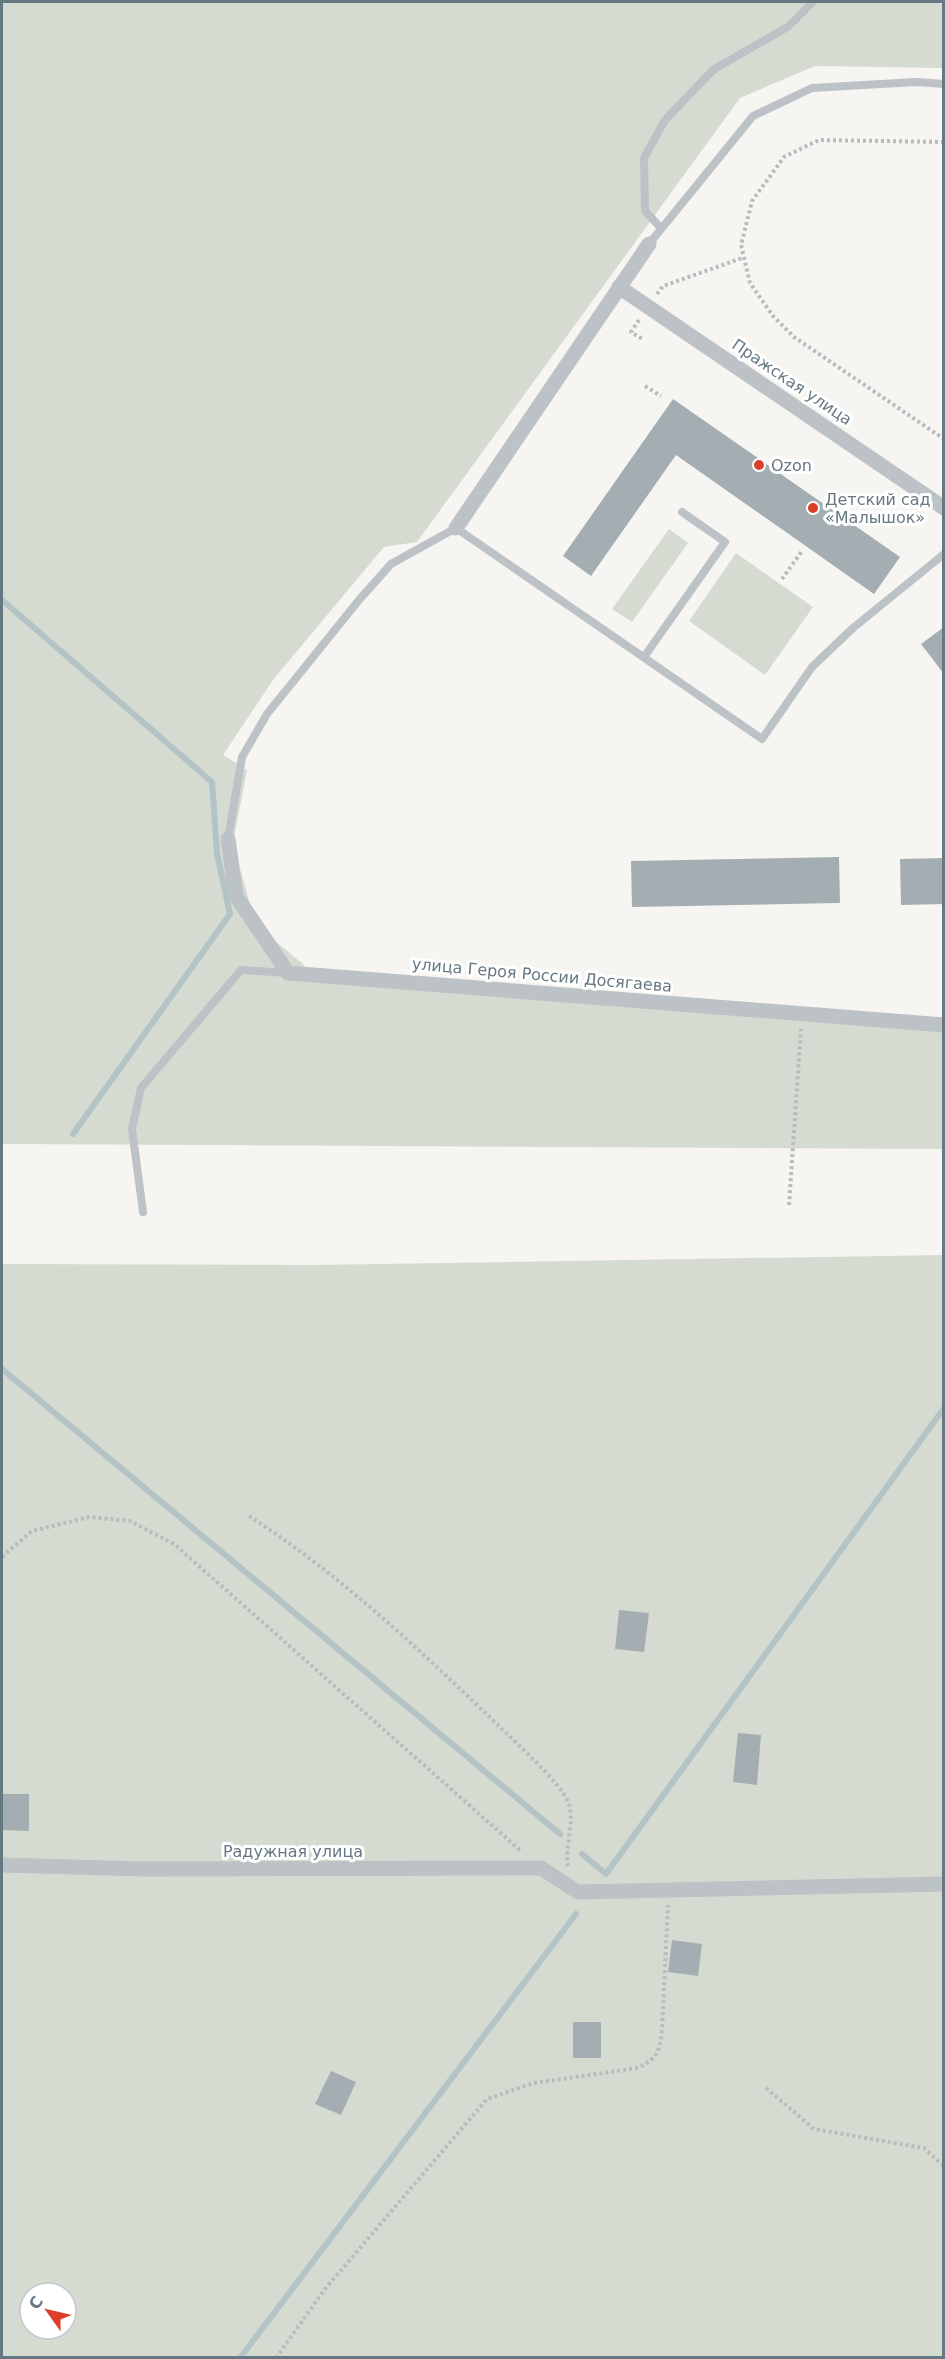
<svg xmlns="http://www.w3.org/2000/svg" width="945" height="2359" font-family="'DejaVu Sans',sans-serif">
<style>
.green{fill:#d6dbd2;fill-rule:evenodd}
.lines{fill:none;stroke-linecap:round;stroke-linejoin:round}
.stream{stroke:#b4c3c5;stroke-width:6}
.building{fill:#a4aeb2}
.path{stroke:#b9bcbe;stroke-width:4;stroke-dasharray:3 3;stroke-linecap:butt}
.service{stroke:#bcc2c5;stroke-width:8}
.minor{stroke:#bcc2c5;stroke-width:15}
.poi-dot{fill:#dd3e2b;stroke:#fff;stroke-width:2}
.labels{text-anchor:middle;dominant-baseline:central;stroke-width:6;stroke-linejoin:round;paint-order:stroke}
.street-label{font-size:16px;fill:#667983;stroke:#fff}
.poi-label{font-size:16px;fill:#667983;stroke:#fff;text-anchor:start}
</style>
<rect width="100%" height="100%" fill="#f6f5f2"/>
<!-- green -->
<g class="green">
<polygon points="2,2 943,2 943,68 815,66 740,98 417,542 384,547 273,680 223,755 247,770 233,843 251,908 274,940 304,965 301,981 943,1021 943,1149 2,1144"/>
<polygon points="669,529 688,543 632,622 612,609"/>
<polygon points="736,553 813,607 765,675 689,621"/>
<path d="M943,1255V2357H2V1264L314,1265ZM30,2293H66V2329H30Z"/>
</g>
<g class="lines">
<!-- stream -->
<g class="stream">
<polyline points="2,600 212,782 217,853 230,914 73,1134"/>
<polyline points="2,1369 560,1834"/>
<polyline points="582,1854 606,1874 944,1408"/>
<polyline points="240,2358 576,1914"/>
</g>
</g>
<!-- building -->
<g class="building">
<polygon points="673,399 900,557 874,594 676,455 591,576 563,556"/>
<polygon points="944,627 944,674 921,644"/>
<polygon points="839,857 840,903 632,907 631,861"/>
<polygon points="944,858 944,904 901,905 900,859"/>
<polygon points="619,1610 649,1613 644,1652 615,1649"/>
<polygon points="738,1733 761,1735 757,1785 733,1782"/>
<polygon points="2,1794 29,1794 29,1831 2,1830"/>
<polygon points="672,1940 702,1944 698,1976 668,1972"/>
<rect x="573" y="2022" width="28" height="36"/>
<polygon points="331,2071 356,2082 341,2115 315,2104"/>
</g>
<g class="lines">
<!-- path -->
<g class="path">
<polyline points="944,142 819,140 784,157 752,201 741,245 750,283 773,316 794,337 944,439"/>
<polyline points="657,294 663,286 742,258"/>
<polyline points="639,320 631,332 644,340"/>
<polyline points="645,386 661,396"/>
<polyline points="782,579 802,551"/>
<polyline points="789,1205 801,1029"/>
<path d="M249,1516C341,1575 422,1652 501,1728C517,1744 560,1782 568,1802C576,1821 564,1846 568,1866"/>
<polyline points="2,1557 32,1531 89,1517 130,1521 174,1544 521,1851"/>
<polyline points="766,2088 814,2129 924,2148 944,2166"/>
<path d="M276,2358L325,2289L487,2099L534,2083L638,2068C659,2057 659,2052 662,2030L668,1905"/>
</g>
<!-- service -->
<g class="service">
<polyline points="660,227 645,211 644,158 665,120 713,70 789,26 813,2"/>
<polyline points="649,244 753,116 812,88 916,82 944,84"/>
<polyline points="644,657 725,542 682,512"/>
<polyline points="228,839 242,757 267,714 359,600 391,564 456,528 762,739 812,667 853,628 944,554"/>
<polyline points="143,1212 132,1129 141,1088 241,970 287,973"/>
</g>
<!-- minor -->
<g class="minor">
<polyline points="619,287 944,508"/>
<polyline points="456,528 649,244"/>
<polyline points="228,839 236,896 288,973 944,1025"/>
<polyline points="2,1865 143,1869 541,1868 578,1892 944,1884"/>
</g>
</g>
<!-- markers -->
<g class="poi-dot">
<circle cx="759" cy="465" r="6"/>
<circle cx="813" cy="508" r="6"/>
</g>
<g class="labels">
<!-- street labels -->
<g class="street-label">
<text transform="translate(792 382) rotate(34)">Пражская улица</text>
<text transform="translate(542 975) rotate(5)">улица Героя России Досягаева</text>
<text x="293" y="1851">Радужная улица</text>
</g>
<!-- poi labels -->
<g class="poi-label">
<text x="771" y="465">Ozon</text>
<text x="825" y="499">Детский сад<tspan x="825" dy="18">«Малышок»</tspan></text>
</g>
</g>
<!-- border -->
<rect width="945" height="2359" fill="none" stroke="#667983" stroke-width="6"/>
<!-- north arrow -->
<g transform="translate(48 2311) rotate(304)"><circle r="28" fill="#ffffff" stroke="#c2c9cd" stroke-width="1.5"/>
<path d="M0-4.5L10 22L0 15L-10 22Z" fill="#dd3e2b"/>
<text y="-9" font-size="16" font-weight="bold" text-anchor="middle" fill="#667983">С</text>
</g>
</svg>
